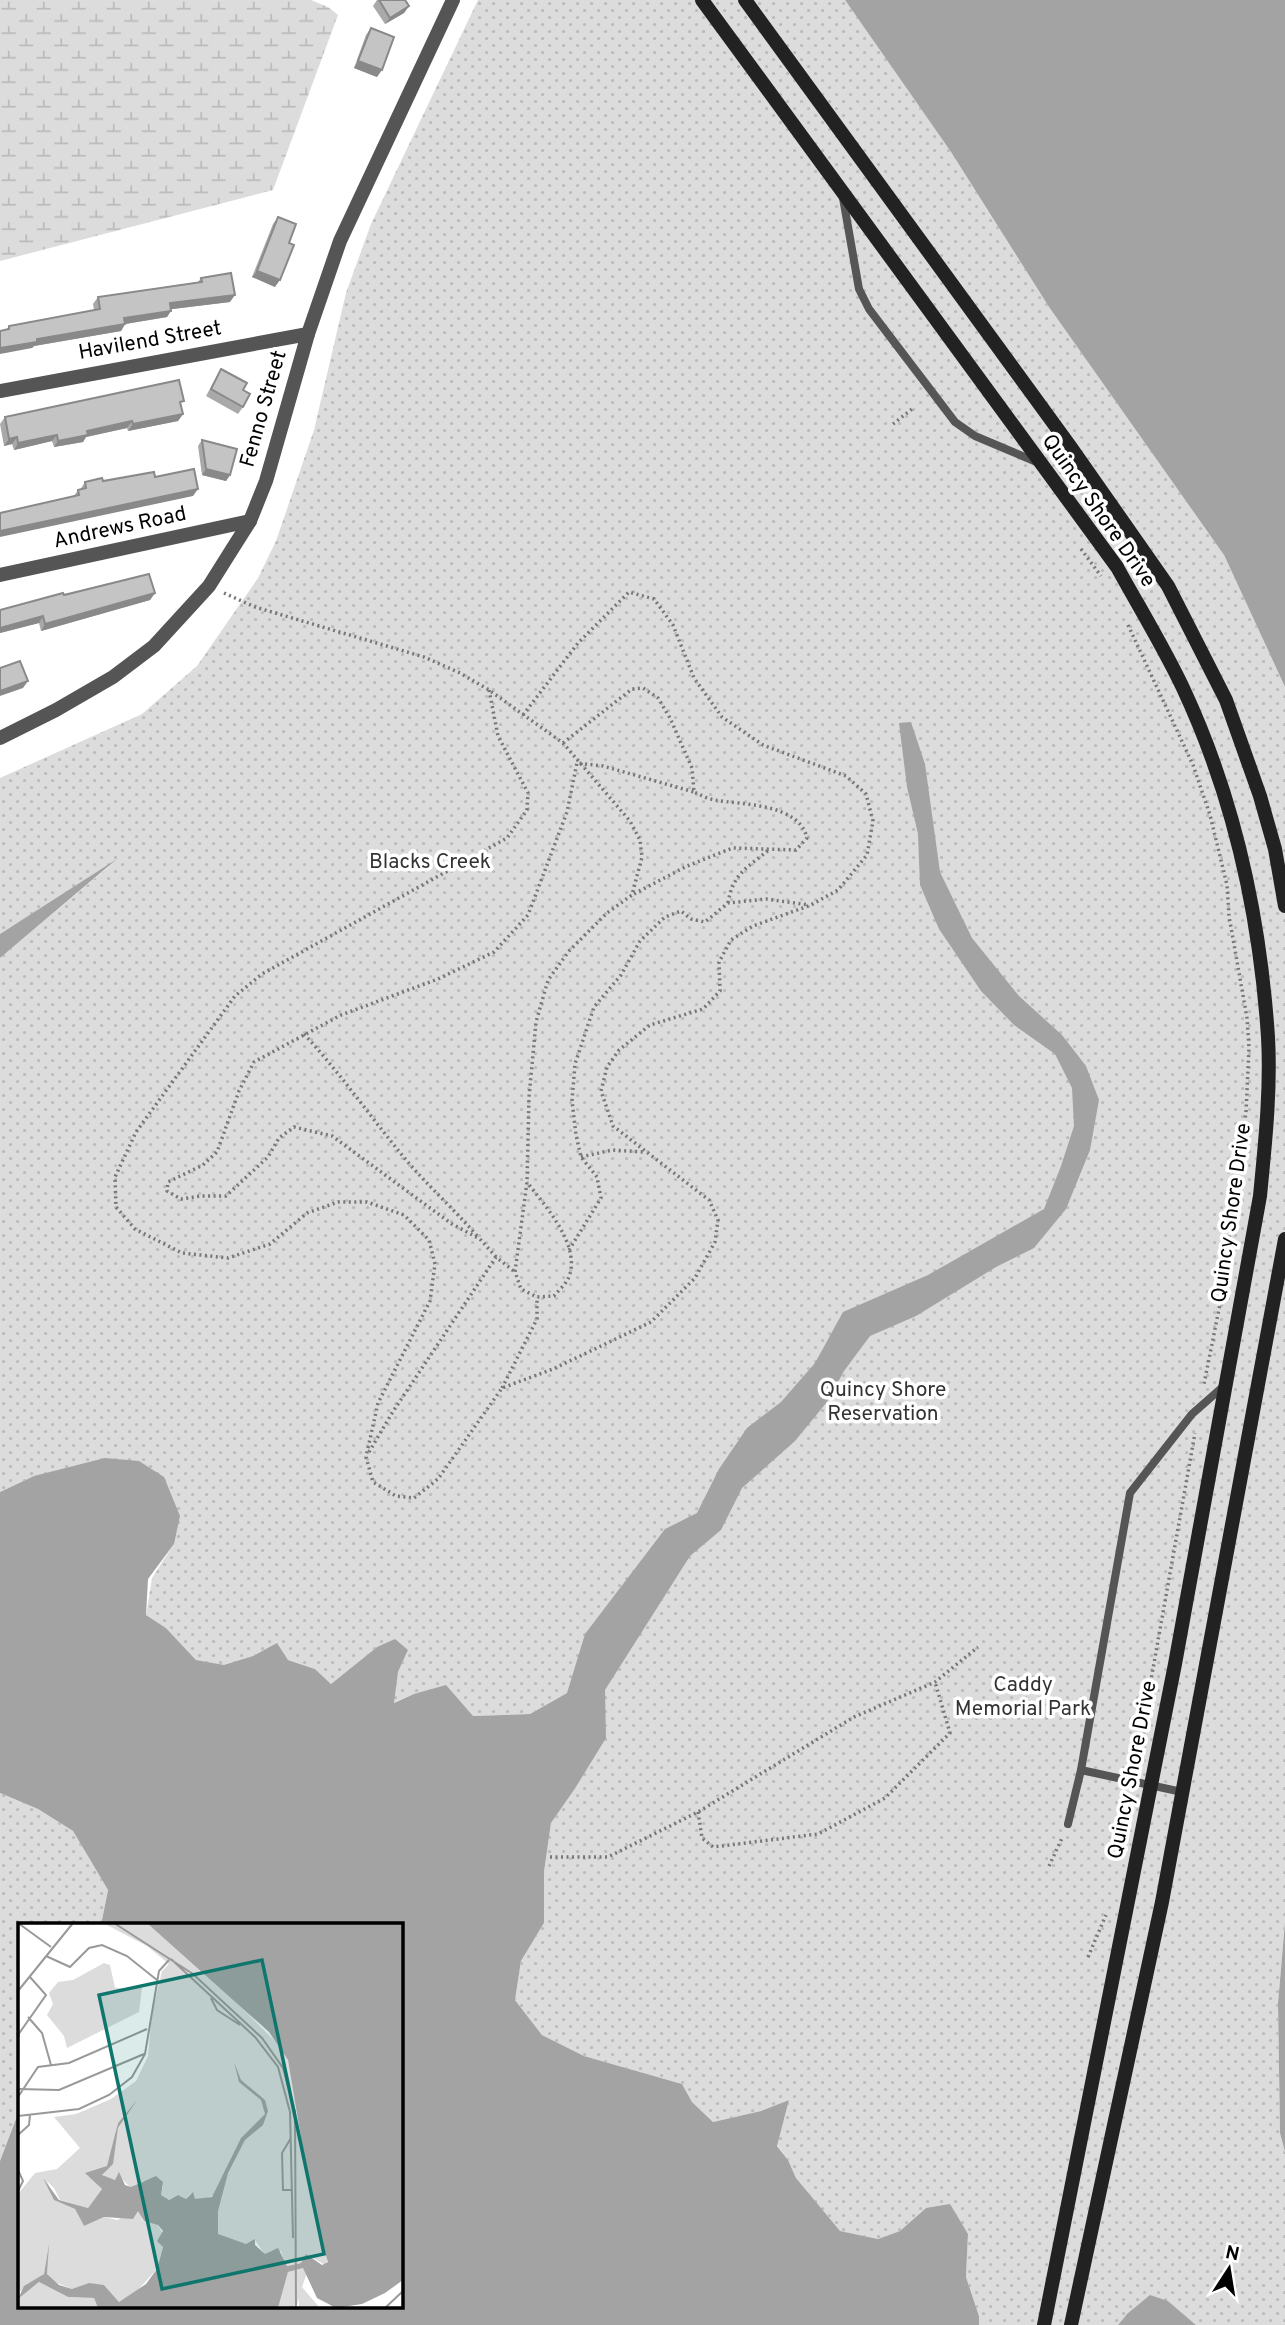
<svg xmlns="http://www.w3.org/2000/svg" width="1285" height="2325" font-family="Overpass,sans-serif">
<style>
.wetland{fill:url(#wetland-marsh)}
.park{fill:url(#park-dots)}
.water{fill:#a3a3a3}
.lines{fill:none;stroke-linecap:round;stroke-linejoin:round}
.path{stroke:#777;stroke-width:3.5;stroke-dasharray:2 3.5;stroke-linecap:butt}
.service{stroke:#555;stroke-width:8}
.minor{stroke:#555;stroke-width:14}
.tertiary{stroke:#555;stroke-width:14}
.secondary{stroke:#222;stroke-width:14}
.wall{fill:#a9a9a9}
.shaded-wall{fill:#898989}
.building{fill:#c4c4c4;stroke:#898989;stroke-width:2}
.labels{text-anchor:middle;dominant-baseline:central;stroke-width:7;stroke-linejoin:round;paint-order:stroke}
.street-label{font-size:21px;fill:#000;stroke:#fff}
.park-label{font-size:21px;fill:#333;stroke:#fff}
.inset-road{fill:none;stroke:#999;stroke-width:2}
.view{fill:#0f766e;fill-opacity:0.15;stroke:#0f766e;stroke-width:3.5}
.inset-edge{fill:none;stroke:#000;stroke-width:3.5}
</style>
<defs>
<pattern id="wetland-marsh" width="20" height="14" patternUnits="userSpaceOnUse" patternTransform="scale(1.75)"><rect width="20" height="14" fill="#dcdcdc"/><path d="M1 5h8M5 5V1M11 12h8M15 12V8" fill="none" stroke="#bbb"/></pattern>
<pattern id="park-dots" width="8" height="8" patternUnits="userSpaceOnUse" patternTransform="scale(1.75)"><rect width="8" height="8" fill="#dcdcdc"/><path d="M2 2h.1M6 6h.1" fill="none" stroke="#bbb" stroke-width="1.8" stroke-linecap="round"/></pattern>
</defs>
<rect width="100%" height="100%" fill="#fff"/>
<!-- wetland -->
<polygon class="wetland" points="0,0 311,0 328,7 338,15 273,190 0,261"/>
<!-- park -->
<g class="park">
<polygon points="478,0 845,0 951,152 1049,307 1224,555 1285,687 1285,1922 1278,2003 1280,2133 1285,2152 1285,2325 1196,2325 1168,2301 1127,2314 1118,2325 979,2325 979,2316 966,2277 968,2234 926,2208 900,2231 878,2239 839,2231 796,2178 788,2160 777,2145 789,2100 761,2111 713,2122 692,2102 682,2084 584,2056 542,2035 515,2000 521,1961 544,1923 544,1872 551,1823 574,1790 567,1693 530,1714 473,1716 414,1694 393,1703 398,1672 408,1650 377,1647 331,1684 315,1669 288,1660 277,1644 253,1656 224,1666 196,1660 166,1628 146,1615 152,1578 174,1544 34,1476 0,1492 0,958 112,864 0,934 0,778 142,714 197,666 258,578 276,541 314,430 346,293 371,224"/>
<polygon points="0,1793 38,1809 73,1831 108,1890 102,1920 99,1924 19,1924 19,2111 0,2161"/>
</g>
<!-- water -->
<g class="water">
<polygon points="845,0 1285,0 1285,687 1224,555 1049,307 951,152"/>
<polygon points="911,722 925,764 940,872 972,938 1019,996 1062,1035 1086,1066 1099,1100 1090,1150 1066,1209 1034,1248 996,1267 916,1316 870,1336 844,1371 827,1402 795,1441 742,1488 721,1530 690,1556 605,1690 606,1738 574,1790 551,1823 544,1872 544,1923 521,1961 515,2000 542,2035 584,2056 682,2084 692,2102 713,2122 761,2111 789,2100 777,2146 788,2160 796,2178 840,2231 878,2239 900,2231 926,2208 950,2204 968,2234 966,2277 979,2316 979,2325 0,2325 0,2161 19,2111 19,2306 401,2306 401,1924 99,1924 102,1920 108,1890 73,1831 38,1809 0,1793 0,1492 34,1476 105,1458 139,1461 164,1477 180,1516 174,1544 148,1579 146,1615 166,1628 196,1660 224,1665 253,1656 277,1643 288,1660 315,1669 331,1684 377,1647 395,1639 408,1650 398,1672 394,1703 414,1694 446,1685 473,1716 530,1714 567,1693 585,1634 665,1529 697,1513 719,1469 747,1428 781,1402 815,1363 843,1312 928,1275 1044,1209 1061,1166 1074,1126 1072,1088 1055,1054 1014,1025 981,991 939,929 920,885 918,834 907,787 899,723"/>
<polygon points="117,859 0,958 0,934"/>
<polygon points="1285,1922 1285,2152 1280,2133 1278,2003"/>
<polygon points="1150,2295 1168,2301 1196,2325 1118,2325 1127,2314"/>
</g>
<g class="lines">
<!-- path -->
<g class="path">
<polyline points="893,424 912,409"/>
<polyline points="1081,549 1101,576"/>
<path d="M224,593L255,607L424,657L460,673L489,690L563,743L630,821L640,840L642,857L632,895L607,913L569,951L548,980L536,1022L529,1097L527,1182L515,1272L521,1289L537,1297L554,1296C558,1291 565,1285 568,1279C583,1247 545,1206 527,1182"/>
<polyline points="1128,625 1193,765 1210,815 1227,885 1229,916 1247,1018 1249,1048 1246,1112 1220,1304 1204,1384"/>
<polyline points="489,690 498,736 528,793 527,810 507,838 262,974 235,996 136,1132 115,1177 116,1207 135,1229 182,1253 228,1258 270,1244 307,1213 338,1202 367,1202 404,1215 429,1240 435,1264 430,1301 378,1403 366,1457 373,1482 396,1496 414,1498 438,1479 502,1388 553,1369 651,1322 695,1278 715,1242 718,1220 709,1200 613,1126 601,1091 607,1067 619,1050 650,1025 703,1009 720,991 719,962 731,940 753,926 811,905 838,890 867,855 873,821 866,794 846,776 763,745 722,717 694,678 673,625 654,599 629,592 578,643 523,715"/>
<path d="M563,743L632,689L643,688L658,698L670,718L692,768L694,792C701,795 708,799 715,800C742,805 799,803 807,838L796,850L733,848L687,866L632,895"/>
<path d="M728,903C733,873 748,867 770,849"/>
<path d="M304,1034C341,1074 372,1119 407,1161C429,1187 455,1210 478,1237"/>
<polyline points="581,1157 612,1150 644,1152"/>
<polyline points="569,1250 601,1198 597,1177 581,1157 576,1135 572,1101 575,1064 594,1007 621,975 640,941 665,917 681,911 691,919 705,922 728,903 766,899 809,905"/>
<polyline points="496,1257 480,1239 452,1224 332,1136 294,1127 279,1138 268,1157 226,1196 201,1196 181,1199 167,1191 168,1182 203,1165 217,1152 239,1091 254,1062 341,1015 438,979 494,952 528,915 567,812 577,763 603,766 694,792"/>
<polyline points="502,1388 537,1319 537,1297"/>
<polyline points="369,1452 392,1413 496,1257 515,1272"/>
<polyline points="1138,1753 1195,1433"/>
<polyline points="698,1812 702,1838 713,1847 818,1834 885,1798 950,1733 935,1682"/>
<polyline points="550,1857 608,1857 698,1812 854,1717 935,1682 978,1647"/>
<polyline points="1049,1866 1063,1836"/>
<polyline points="1088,1957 1106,1915"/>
</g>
<!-- service -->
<g class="service">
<polyline points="843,198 859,289 869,309 955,422 975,436 1039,463"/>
<polyline points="1182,1792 1081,1770 1130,1493 1192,1414 1225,1385"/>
<polyline points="1068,1824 1081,1770"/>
</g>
<!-- minor -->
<g class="minor">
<polyline points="0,391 308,334"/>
<polyline points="0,575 250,521"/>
</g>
<!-- tertiary -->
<polyline class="tertiary" points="0,738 56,710 113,677 154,646 209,586 231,551 250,521 266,481 308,334 340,241 453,0"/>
<!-- secondary -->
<g class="secondary">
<path d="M702,0L1117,567C1139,607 1163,646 1183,688C1234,797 1260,918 1268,1037C1271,1090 1265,1144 1260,1196L1175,1664L1044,2325"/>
<polyline points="745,0 1070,446 1168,586 1226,700 1260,796 1275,849 1285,906"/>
<polyline points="1071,2325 1162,1902 1285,1239"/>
</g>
</g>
<!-- wall -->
<g class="wall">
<polygon points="377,0 405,0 409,6 404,13 385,24 373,6"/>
<polygon points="371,28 377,77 354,68 366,35"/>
<polygon points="278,217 275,287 252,277 273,224"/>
<polygon points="201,278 230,302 171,309 167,317 125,324 121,331 34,346 32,348 6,330 9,326 94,310 93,304 98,297 198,282"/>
<polygon points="221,369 243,390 243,407 238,414 206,396"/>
<polygon points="181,405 183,414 178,421 128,431 127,428 86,437 83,442 54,447 52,441 14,450 12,444 4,446 0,424 5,417"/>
<polygon points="202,440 230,475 226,481 202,475 198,446"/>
<polygon points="155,477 193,496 74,496 78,490 80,490 85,482"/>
<polygon points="155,593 150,600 41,631 39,623 0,633 0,610 64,595"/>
</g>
<!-- shaded-wall -->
<g class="shaded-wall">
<polygon points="409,6 404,13 385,24 390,18"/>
<polygon points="358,61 382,70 377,77 354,68"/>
<polygon points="257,271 280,280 275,287 252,277"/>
<polygon points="235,295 230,302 165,310 170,303"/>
<polygon points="171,311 167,317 125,324 121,331 34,346 32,348 0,354 0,348 124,318"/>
<polygon points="183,414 178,421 128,431 133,424"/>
<polygon points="132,421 127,428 86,437 83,442 54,447 58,441 87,431"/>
<polygon points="57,435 52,441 14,450 18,443"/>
<polygon points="17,437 12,444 4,446 9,439"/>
<polygon points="206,469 230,475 226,481 202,475"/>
<polygon points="198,489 193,496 0,537 0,531"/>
<polygon points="155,593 150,600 41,631 45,624"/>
<polygon points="43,616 39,623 0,633 0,628"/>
<polygon points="28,681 23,688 0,696 0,691"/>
</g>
<!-- building -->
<g class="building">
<polygon points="379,0 405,0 409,6 390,18"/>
<polygon points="371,28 394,37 382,70 358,61"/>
<polygon points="278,217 296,224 289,243 294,245 280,280 257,271"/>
<polygon points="231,273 235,295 170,303 171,311 124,318 125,324 37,339 37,342 0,348 0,331 9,329 9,326 100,309 98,297 202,282 201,278"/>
<polygon points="221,369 247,383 243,390 250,394 243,407 211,389"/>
<polygon points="179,380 184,401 180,402 183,414 133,424 132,421 87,431 88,435 58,441 57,435 18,443 17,437 9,439 5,417"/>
<polygon points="202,440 237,449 230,475 206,469"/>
<polygon points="194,469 198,489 0,531 0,513 79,495 78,490 86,488 85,482 102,478 103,481 154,472 155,477"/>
<polygon points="149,574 155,593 45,624 43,616 0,628 0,610 63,593 64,595"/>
<polygon points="20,661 28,681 0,691 0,668"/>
</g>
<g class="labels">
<!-- street labels -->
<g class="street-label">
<text transform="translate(150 341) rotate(-10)">Havilend Street</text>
<text transform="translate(264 409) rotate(-74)">Fenno Street</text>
<text transform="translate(1098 511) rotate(55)">Quincy Shore Drive</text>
<text transform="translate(120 528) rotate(-12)">Andrews Road</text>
<text transform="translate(1232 1213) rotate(-82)">Quincy Shore Drive</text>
<text transform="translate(1133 1770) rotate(-79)">Quincy Shore Drive</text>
</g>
<!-- park labels -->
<g class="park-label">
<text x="430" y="862">Blacks Creek</text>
<text x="883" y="1390">Quincy Shore<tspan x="883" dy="24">Reservation</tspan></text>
<text x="1023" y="1685">Caddy<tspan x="1023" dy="24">Memorial Park</tspan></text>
</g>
</g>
<!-- overview -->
<g transform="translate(18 1923)">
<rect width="385" height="385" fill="#fff"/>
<path d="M86,40L92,42L97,65H124L121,89L49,125L46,113L29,92L35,81L31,70L40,59L55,57Z" fill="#dcdcdc"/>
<path d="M85,0H129L184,45L261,122L270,137L279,178L295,279L312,334L307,342L288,331L284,340L268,343L263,328L247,332L237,317L228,321L204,315L200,311L198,271L187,276L177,277L173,270L168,276L160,272L150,277L143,272L145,262L125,258L113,265L100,252L97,257L87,255L84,250L87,249L93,235L100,205L114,183L100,200L90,243L71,252L84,266L70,285L42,277L36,265L29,258L37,277L57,286L66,303L86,294L99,297L121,287L125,298L139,301L146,312L140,318L145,323L139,346L117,370L101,379L86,362L54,366L34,358L29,351L30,327L26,351L0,370V271L17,250L39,246L62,225L36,194L58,191L93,176L118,158L130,133L134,90L144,48L151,41L129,23ZM285,345L289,350L284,364L302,385H281V375L278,385H260L270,349ZM21,359L50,374L76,375L80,385H0V376Z" fill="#dcdcdc"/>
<path d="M129,0H385V357L367,370L344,381L318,385L299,375L285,345L270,349L260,385H80L76,375L50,374L21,359L0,376L6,363L26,351L31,321L29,351L41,362L54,366L71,360L86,362L101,379L128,361L139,346L145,324L139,318L145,308L140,302L126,298L120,288L115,296L86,294L66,303L57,286L36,277L25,255L41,277L70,285L84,266L67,250L89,243L100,200L119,177L100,205L95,241L84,252L97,257L101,249L107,262L113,264L138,253L145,259L143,272L151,277L160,272L168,276L175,269L177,276L194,274L223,215L247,191L243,177L221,159L216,139L223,157L247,177L250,188L245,202L227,217L210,250L200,288V311L228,321L237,316V322L247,331L260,325L269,343L283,340L288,331L304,342L310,339L296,291L270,137L251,109Z" fill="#a3a3a3"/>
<path class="inset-road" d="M0,0L33,24M96,0L175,51L244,115L265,145L277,189L278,385M28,33L52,44L71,25L84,22L109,33L139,57M153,36L237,114L260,144L272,189L275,315M0,68L55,0M193,75L199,87L222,102M10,94L24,110L33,142M0,112L28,72L12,54M0,166L41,167L126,131M0,174L20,144L51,140L129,106M0,193L61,186L91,172L114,154L127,131L141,48L151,37M0,212L11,202L12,192M273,215L264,230L265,267H273M0,247L5,258L0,268M367,385L385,368"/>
<path class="view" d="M244,37L306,331L144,366L81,72Z"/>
<rect width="385" height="385" class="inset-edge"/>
</g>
<!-- north arrow -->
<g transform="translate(1229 2269) rotate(12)" stroke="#ffffff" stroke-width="5" paint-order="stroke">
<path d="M0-5L12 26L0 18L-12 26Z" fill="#000000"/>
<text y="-10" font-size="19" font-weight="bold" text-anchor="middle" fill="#000000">N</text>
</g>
</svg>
